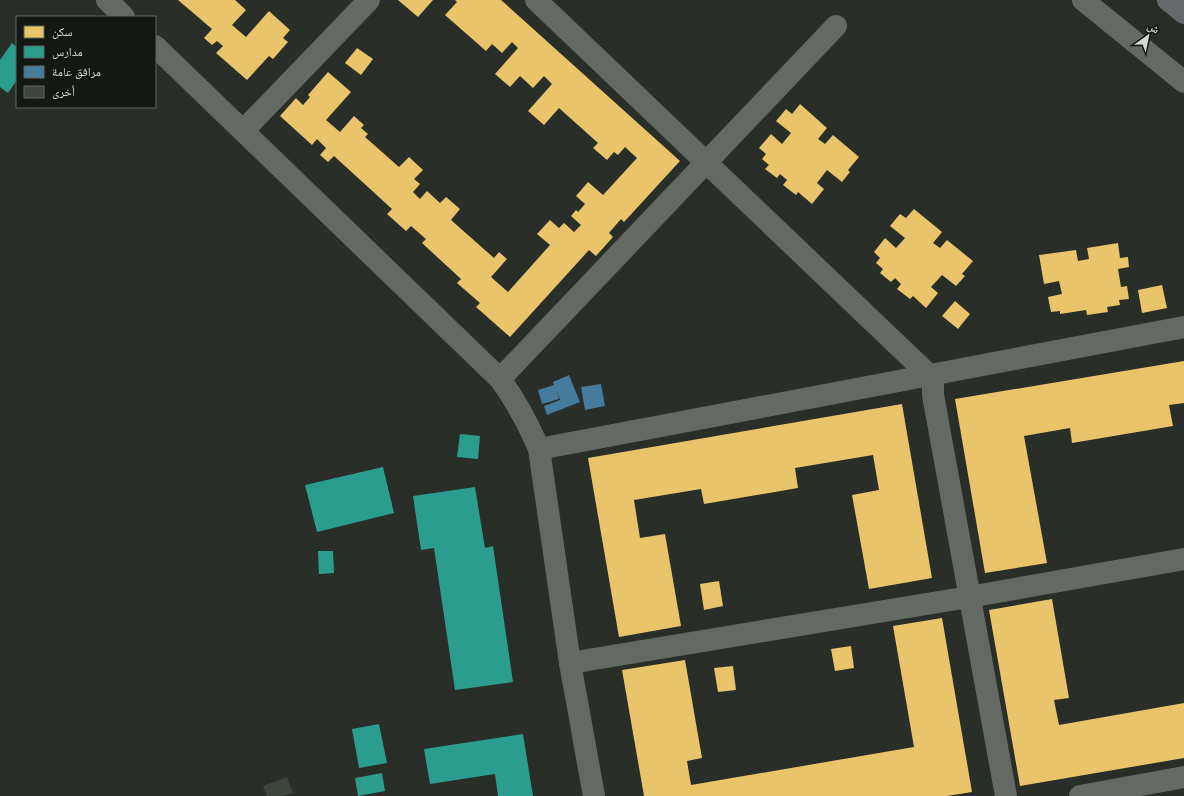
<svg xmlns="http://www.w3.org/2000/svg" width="1184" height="796" font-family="Mulish,'Noto Naskh Arabic',sans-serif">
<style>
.homes{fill:#e9c46a}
.schools{fill:#2a9d8f}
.public{fill:#457b9d}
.building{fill:#3e453d}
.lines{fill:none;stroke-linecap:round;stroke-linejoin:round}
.street{stroke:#646964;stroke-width:22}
.highway{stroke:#666a6c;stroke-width:22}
</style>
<rect width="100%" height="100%" fill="#292e29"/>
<!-- homes -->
<g class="homes">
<polygon points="178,0 235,0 246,10 232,25 246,37 269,11 290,30 283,38 288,42 273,59 269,56 247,80 216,53 223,46 217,41 212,45 204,38 212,29"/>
<polygon points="398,0 433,0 418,17"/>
<polygon points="455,0 501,0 680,161 624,222 621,219 609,233 613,237 596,256 589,250 510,337 476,307 480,303 457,283 461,279 422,243 426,239 411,226 406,231 387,214 392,209 334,156 328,162 320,155 326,148 317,139 312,145 280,116 296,98 303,105 310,97 308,95 328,72 351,92 326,120 340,132 354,116 364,125 361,128 368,134 365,137 399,167 409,157 423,170 414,179 420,184 413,192 420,199 427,191 440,203 446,197 460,209 451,220 494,258 499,252 507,259 491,277 508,292 550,245 537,234 550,220 559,228 564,223 574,232 581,225 571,216 576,210 578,212 585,204 576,196 588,182 603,195 637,158 625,147 618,155 614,152 607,160 593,148 598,143 559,108 544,125 528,111 552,84 544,76 533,88 520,76 510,87 495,74 518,48 512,42 502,53 492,44 486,51 445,15 457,2"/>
<polygon points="357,48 373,59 361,75 345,63"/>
<polygon points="800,104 827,128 818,139 825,144 833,135 859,157 848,170 850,172 842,182 827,170 817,183 824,189 812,204 798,192 796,195 783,185 787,180 780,174 777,178 765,169 769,165 762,159 766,154 759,148 771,134 782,144 791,133 776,121 786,109 792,114"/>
<polygon points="914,209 942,232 933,243 940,248 947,240 973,261 962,274 965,276 956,286 942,275 931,287 938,293 926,308 913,296 910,299 897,289 901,284 895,278 891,282 880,273 883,269 876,263 880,258 874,252 885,238 896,248 905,238 890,226 900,214 906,218"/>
<polygon points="1118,243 1120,258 1128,257 1129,267 1118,269 1121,287 1127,286 1129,299 1119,300 1120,305 1107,307 1108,312 1087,315 1086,310 1060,314 1060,311 1051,312 1048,297 1062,294 1059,281 1044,284 1039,255 1076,250 1078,261 1089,259 1087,248"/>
<polygon points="1162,285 1167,308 1142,313 1138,290"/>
<polygon points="955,301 970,314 958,329 942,316"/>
<polygon points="1184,361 1184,403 1169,405 1173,426 1072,443 1070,428 1024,436 1047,563 985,573 955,399"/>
<polygon points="902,404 932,578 869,589 852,495 879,490 873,455 795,468 798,488 704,504 701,489 634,500 640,538 665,534 681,626 619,637 588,458"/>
<polygon points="719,581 723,606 704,610 700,584"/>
<polygon points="1052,599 1069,698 1054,700 1059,725 1184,703 1184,758 1020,786 989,610"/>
<polygon points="942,618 972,792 947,796 644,796 622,670 685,660 702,758 687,761 691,785 914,747 893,626"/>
<polygon points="851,646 854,668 835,671 831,649"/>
<polygon points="733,666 736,690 718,692 714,668"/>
</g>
<!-- schools -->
<g class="schools">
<polygon points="12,43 17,47 17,80 8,93 0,87 0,60"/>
<polygon points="460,434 480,436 478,459 457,457"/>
<polygon points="383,467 394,513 317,532 305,485"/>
<polygon points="475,487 485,548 493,546 513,682 455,690 434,548 421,550 413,496"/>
<polygon points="318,551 333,551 334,573 319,574"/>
<polygon points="379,724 387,763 359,768 352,729"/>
<polygon points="523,734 533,796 498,796 495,774 430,784 424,749"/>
<polygon points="382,773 385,791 358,796 355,778"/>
</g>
<!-- public -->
<g class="public">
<polygon points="569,375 580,402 547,415 544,406 560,400 557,391 559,399 542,404 538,390 554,385 553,382"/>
<polygon points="601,384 605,406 585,410 581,387"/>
</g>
<!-- building -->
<polygon class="building" points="287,777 293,793 283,796 267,796 263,786"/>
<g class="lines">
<!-- street -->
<g class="street">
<polyline points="107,0 124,17"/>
<polyline points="536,0 930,376 933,386 933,395 1006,796"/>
<polyline points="1083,0 1184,82"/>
<path d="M155,46L500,379C516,401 528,423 539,449L570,663L594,796"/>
<polyline points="243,131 369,0"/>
<polyline points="500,379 836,26"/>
<polyline points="539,449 1184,327"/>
<polyline points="570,663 969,597 1184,559"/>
<polyline points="1080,796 1184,777"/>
</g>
<!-- highway -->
<polyline class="highway" points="1168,0 1184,13"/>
</g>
<!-- legend -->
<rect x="16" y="16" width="140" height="92" fill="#141813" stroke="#616660"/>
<rect x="24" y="26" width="20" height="12" fill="#e9c46a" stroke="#616660"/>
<text x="52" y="36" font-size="12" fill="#d4dad3">سكن</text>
<rect x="24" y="46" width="20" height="12" fill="#2a9d8f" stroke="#616660"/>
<text x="52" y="56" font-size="12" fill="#d4dad3">مدارس</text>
<rect x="24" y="66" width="20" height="12" fill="#457b9d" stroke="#616660"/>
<text x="52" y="76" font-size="12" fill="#d4dad3">مرافق عامة</text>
<rect x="24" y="86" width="20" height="12" fill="#3e453d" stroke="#616660"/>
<text x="52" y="96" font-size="12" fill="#d4dad3">أخرى</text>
<!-- north arrow -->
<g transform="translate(1148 36) rotate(33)" stroke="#141813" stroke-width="3" paint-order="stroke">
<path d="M0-3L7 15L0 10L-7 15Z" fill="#d4dad3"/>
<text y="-6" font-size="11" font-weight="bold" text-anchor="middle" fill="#d4dad3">ش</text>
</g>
</svg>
